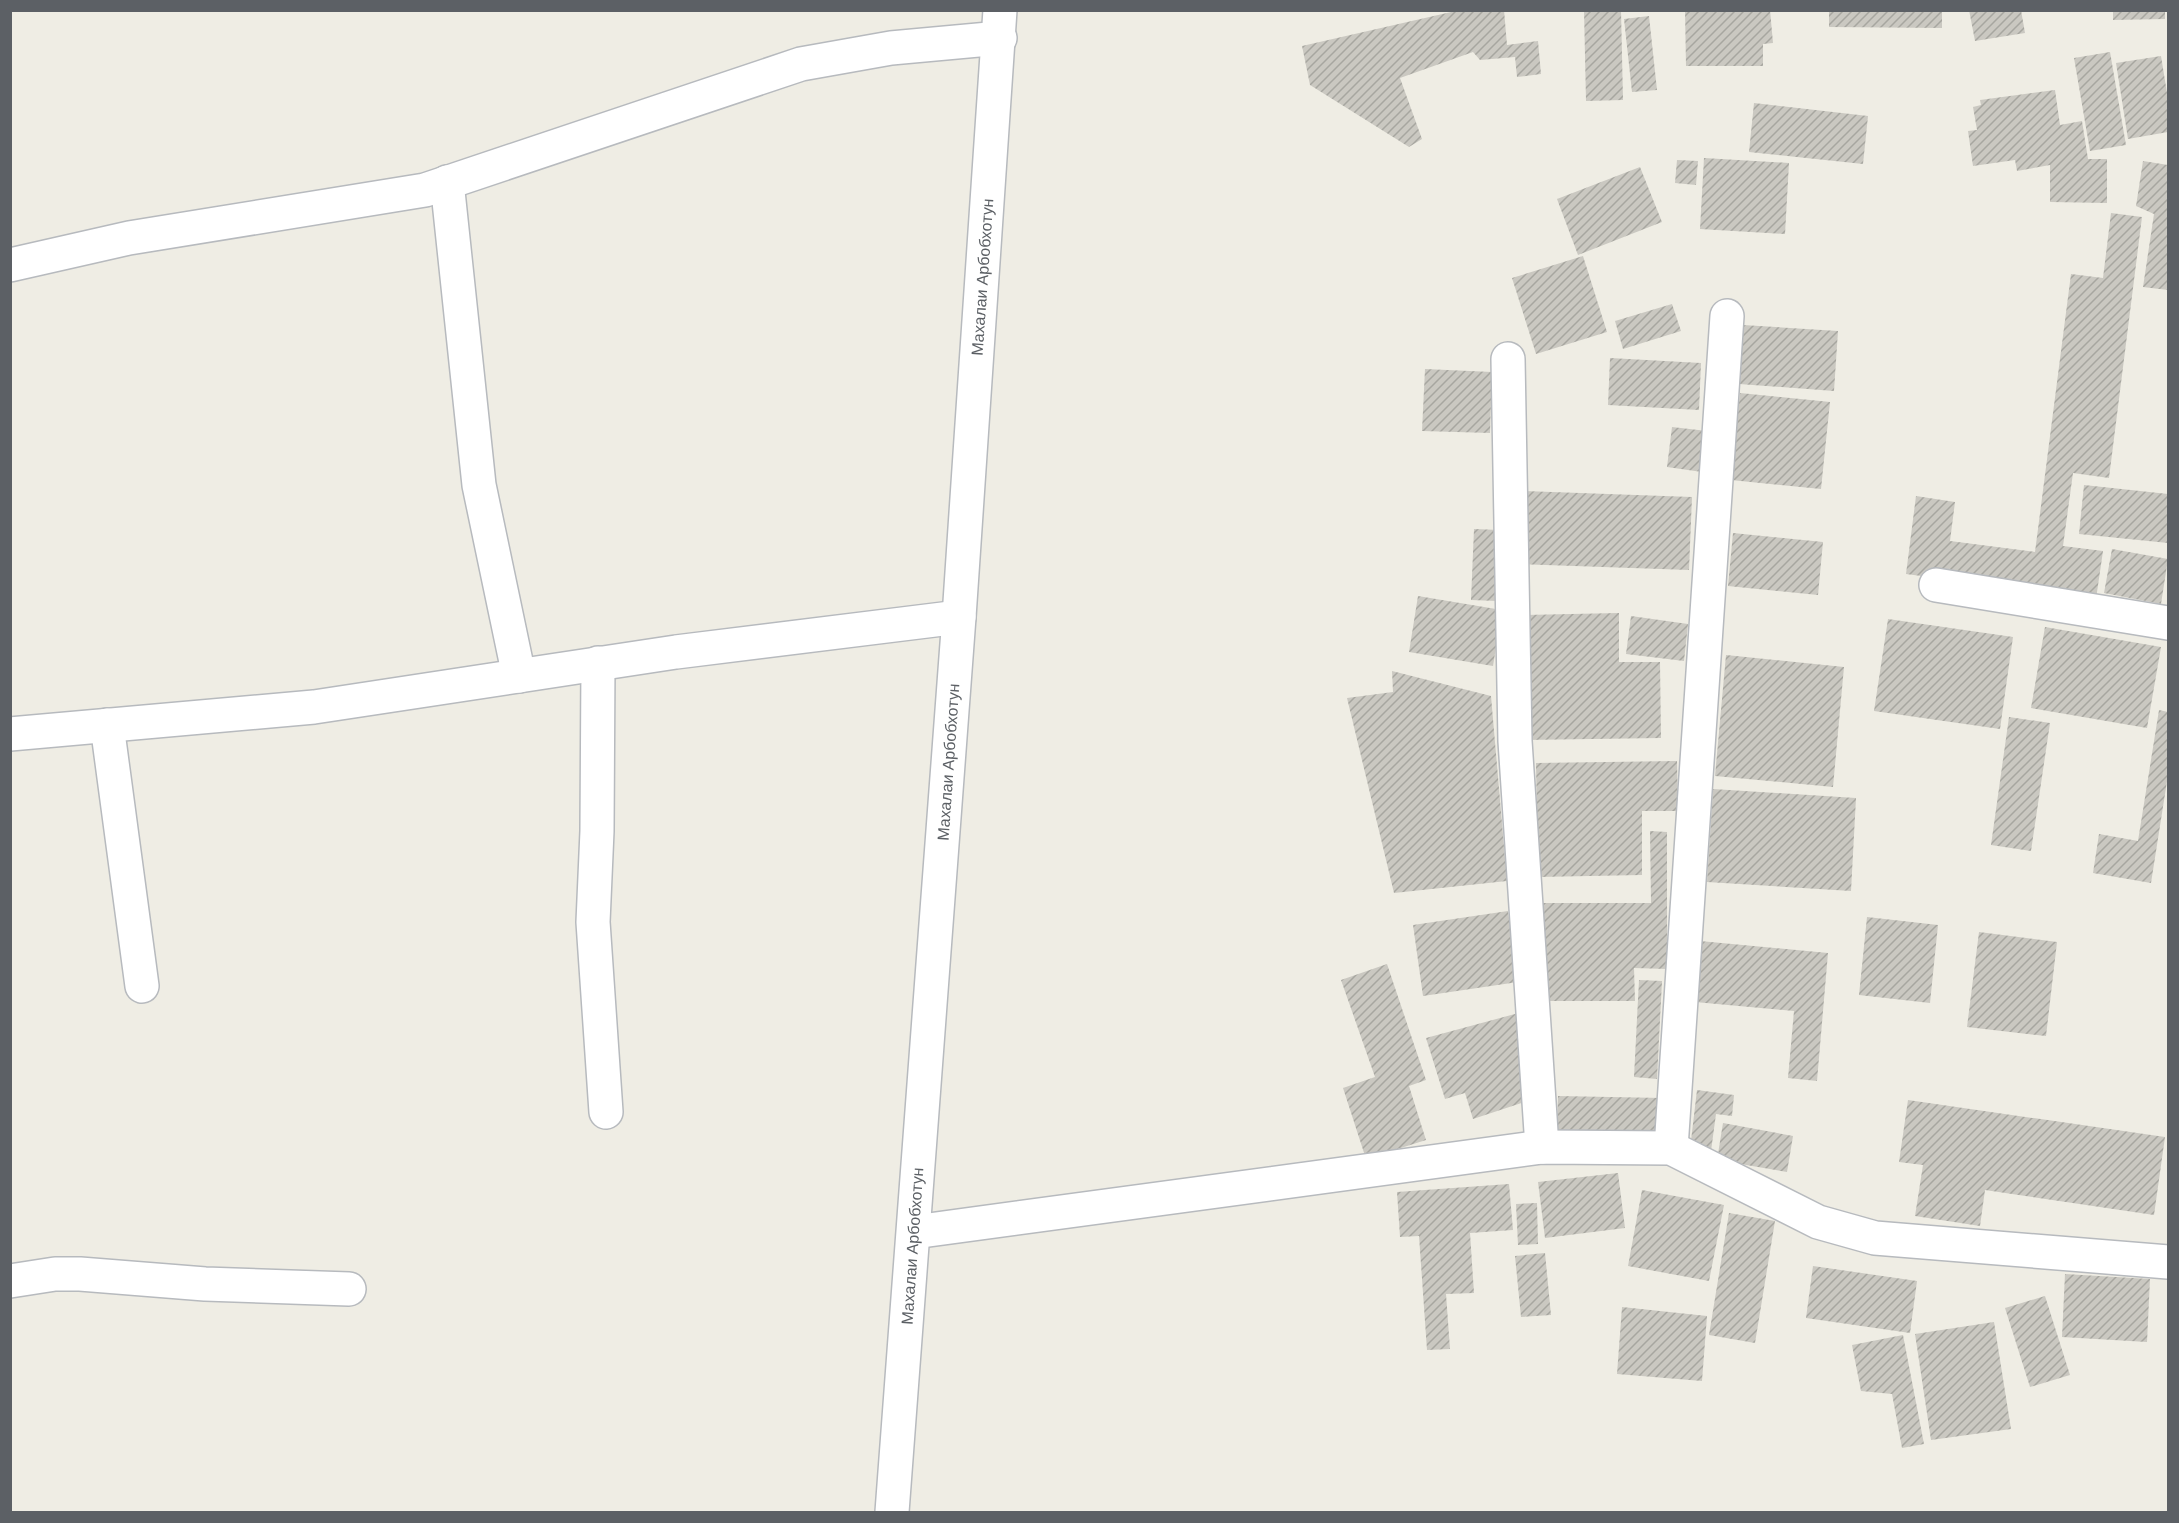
<svg xmlns="http://www.w3.org/2000/svg" width="2179" height="1523" font-family="'Varela Round',sans-serif">
<style>
.building{fill:url(#building-hatch)}
.lines{fill:none;stroke-linecap:round;stroke-linejoin:round}
.minor-casing{stroke:#b7babe;stroke-width:36}
.minor{stroke:#fff;stroke-width:33}
.labels{text-anchor:middle;dominant-baseline:central;stroke-width:5;stroke-linejoin:round;paint-order:stroke}
.street-label{font-size:16px;fill:#5c6065;stroke:#fff}
</style>
<defs>
<pattern id="building-hatch" width="6" height="6" patternUnits="userSpaceOnUse" patternTransform="scale(1.5)"><rect width="6" height="6" fill="#cac8c1"/><path d="M-1 1l2-2M0 6l6-6M5 7l2-2" fill="none" stroke="#a7a6a0"/></pattern>
</defs>
<rect width="100%" height="100%" fill="#efede4"/>
<!-- building -->
<g class="building">
<polygon points="1460,10 1504,10 1507,45 1538,41 1541,74 1517,77 1515,57 1480,60 1473,52 1400,78 1422,139 1409,147 1310,85 1302,46"/>
<polygon points="1584,10 1621,10 1623,100 1586,101"/>
<polygon points="1685,10 1770,10 1773,43 1763,44 1763,66 1686,66"/>
<polygon points="1829,10 1942,10 1942,28 1829,27"/>
<polygon points="1969,10 2021,10 2025,33 1975,41"/>
<polygon points="2113,10 2165,10 2165,19 2113,20"/>
<polygon points="1649,16 1657,90 1632,92 1624,19"/>
<polygon points="2110,52 2126,145 2090,151 2074,58"/>
<polygon points="2161,56 2168,99 2168,132 2128,139 2116,63"/>
<polygon points="2055,90 2060,125 2082,121 2088,159 2107,159 2107,203 2050,202 2050,165 2017,171 2015,160 1973,166 1968,131 1977,130 1973,107 1981,105 1980,100"/>
<polygon points="1754,103 1868,116 1863,164 1749,152"/>
<polygon points="1704,158 1789,163 1785,234 1700,229"/>
<polygon points="1677,160 1698,161 1696,185 1675,183"/>
<polygon points="2143,161 2168,165 2168,290 2143,287 2154,214 2136,206"/>
<polygon points="1640,167 1662,222 1578,255 1557,199"/>
<polygon points="2111,213 2142,217 2109,478 2073,473 2063,546 2103,551 2096,599 1906,574 1916,496 1955,502 1950,541 2035,552 2071,274 2103,278"/>
<polygon points="1583,256 1607,332 1536,354 1512,278"/>
<polygon points="1672,304 1681,331 1623,349 1615,321"/>
<polygon points="1743,325 1838,331 1834,391 1739,384"/>
<polygon points="1610,358 1701,363 1699,410 1608,405"/>
<polygon points="1425,369 1492,372 1490,433 1422,431"/>
<polygon points="1740,393 1830,402 1821,489 1731,480"/>
<polygon points="1672,427 1707,431 1702,472 1667,467"/>
<polygon points="2084,485 2168,494 2168,543 2079,534"/>
<polygon points="1523,491 1692,497 1689,570 1520,564"/>
<polygon points="1474,529 1500,530 1497,601 1471,600"/>
<polygon points="1733,533 1823,542 1818,595 1728,586"/>
<polygon points="2112,549 2168,559 2161,604 2104,593"/>
<polygon points="1418,596 1502,610 1493,666 1409,652"/>
<polygon points="1619,613 1619,662 1660,662 1661,738 1525,740 1523,615"/>
<polygon points="1631,616 1688,624 1684,661 1626,654"/>
<polygon points="1888,619 2013,637 2000,729 1874,711"/>
<polygon points="2045,627 2161,647 2147,728 2031,708"/>
<polygon points="1726,655 1844,667 1833,787 1715,776"/>
<polygon points="1392,671 1491,696 1507,881 1394,893 1347,698 1393,692"/>
<polygon points="2159,710 2168,712 2168,775 2151,883 2093,873 2099,834 2138,841"/>
<polygon points="2009,717 2050,723 2031,851 1991,845"/>
<polygon points="1677,761 1678,811 1642,811 1642,875 1538,877 1536,763"/>
<polygon points="1713,789 1856,798 1851,891 1707,882"/>
<polygon points="1650,831 1667,832 1667,969 1634,968 1635,1001 1540,1001 1540,903 1651,903"/>
<polygon points="1508,911 1518,982 1423,996 1413,925"/>
<polygon points="1867,917 1938,925 1930,1003 1859,995"/>
<polygon points="1979,932 2057,942 2046,1036 1967,1027"/>
<polygon points="1700,941 1828,953 1817,1081 1788,1078 1794,1011 1695,1002"/>
<polygon points="1387,964 1426,1080 1409,1086 1426,1140 1366,1159 1343,1088 1375,1077 1341,980"/>
<polygon points="1639,980 1662,981 1657,1079 1634,1077"/>
<polygon points="1526,1011 1534,1099 1473,1119 1465,1093 1445,1099 1426,1038"/>
<polygon points="1697,1090 1734,1095 1732,1116 1716,1114 1711,1151 1690,1149"/>
<polygon points="1558,1096 1663,1098 1663,1134 1557,1132"/>
<polygon points="1908,1100 2165,1137 2154,1215 1985,1190 1980,1226 1915,1216 1923,1165 1899,1162"/>
<polygon points="1723,1123 1793,1136 1787,1172 1717,1160"/>
<polygon points="1618,1173 1625,1228 1545,1238 1538,1182"/>
<polygon points="1509,1184 1513,1230 1470,1233 1474,1293 1446,1294 1450,1349 1427,1350 1419,1236 1400,1237 1397,1192"/>
<polygon points="1642,1190 1724,1205 1709,1281 1628,1266"/>
<polygon points="1537,1203 1538,1244 1518,1245 1516,1204"/>
<polygon points="1729,1213 1775,1221 1755,1343 1709,1335"/>
<polygon points="1545,1253 1551,1315 1521,1317 1515,1256"/>
<polygon points="1813,1266 1917,1281 1910,1333 1806,1318"/>
<polygon points="2065,1274 2150,1279 2147,1342 2062,1337"/>
<polygon points="2045,1296 2070,1375 2030,1387 2005,1308"/>
<polygon points="1622,1307 1707,1316 1702,1381 1617,1374"/>
<polygon points="1994,1322 2011,1429 1931,1440 1915,1334"/>
<polygon points="1903,1335 1924,1444 1902,1448 1892,1394 1861,1391 1852,1345"/>
</g>
<g class="lines">
<defs>
<g id="minor">
<polyline points="447,182 479,485 519,676"/>
<polyline points="10,265 129,238 425,190 801,64 891,48 1000,38"/>
<polyline points="1508,359 1515,741 1542,1147"/>
<polyline points="1936,585 2168,623"/>
<polyline points="598,663 597,831 593,922 606,1112"/>
<polyline points="107,725 142,986"/>
<polyline points="10,734 314,707 676,652 959,617"/>
<polyline points="1671,1148 1727,316"/>
<polyline points="914,1232 1542,1147 1671,1148 1818,1222 1875,1238 2168,1262"/>
<polyline points="10,1281 55,1274 80,1274 205,1284 349,1289"/>
<polyline points="892,1512 959,617 1000,10"/>
</g>
</defs>
<!-- minor casing -->
<use href="#minor" class="minor-casing"/>
<!-- minor -->
<use href="#minor" class="minor"/>
</g>
<g class="labels">
<!-- street labels -->
<g class="street-label">
<text transform="translate(983 277) rotate(-86)">Махалаи Арбобхотун</text>
<text transform="translate(949 762) rotate(-86)">Махалаи Арбобхотун</text>
<text transform="translate(913 1246) rotate(-86)">Махалаи Арбобхотун</text>
</g>
</g>
<!-- border -->
<rect width="2179" height="1523" fill="none" stroke="#5c6065" stroke-width="24"/>
</svg>
